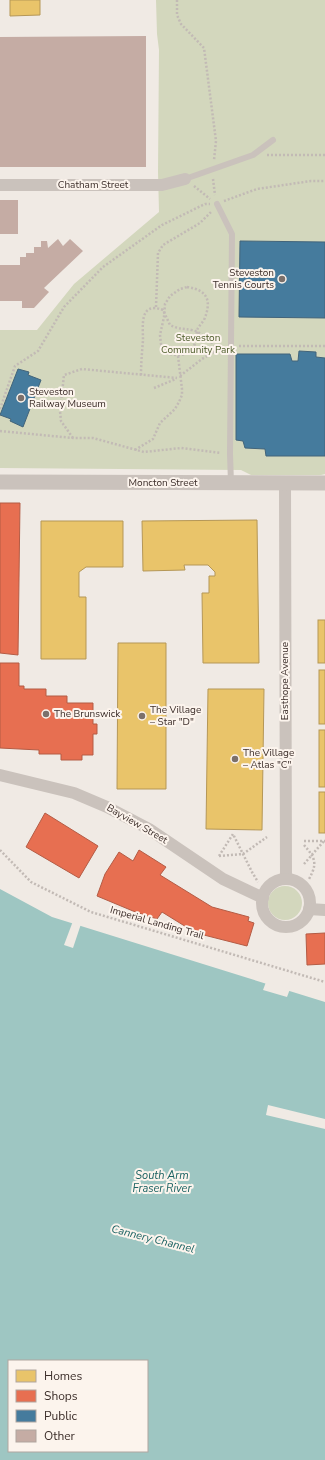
<svg xmlns="http://www.w3.org/2000/svg" width="325" height="1460" font-family="'Nunito Sans',sans-serif">
<style>
.green{fill:#d3d7bd}
.water{fill:#9ec6c2;fill-rule:evenodd}
.pier{fill:#f0eae4}
.homes{fill:#e9c46a;stroke:#b59757}
.shops{fill:#e76f51;stroke:#b45c45}
.public{fill:#457b9d;stroke:#42647a}
.building{fill:#c5aca4}
.lines{fill:none;stroke-linecap:round;stroke-linejoin:round}
.path{stroke:#c2bab5;stroke-width:2.5;stroke-dasharray:2 2;stroke-linecap:butt}
.service{stroke:#cac2bc;stroke-width:6}
.minor{stroke:#cac2bc;stroke-width:12}
.tertiary{stroke:#cac2bc;stroke-width:15}
.poi-dot{fill:#7b706b;stroke:#fcf4ed;stroke-width:1.5}
.labels{text-anchor:middle;dominant-baseline:central;stroke-width:4;stroke-linejoin:round;paint-order:stroke}
.street-label{font-size:10px;fill:#3c2e2a;stroke:#fcf4ed}
.poi-label{font-size:10px;fill:#3c2e2a;stroke:#fcf4ed;text-anchor:start}
.park-label{font-size:10px;fill:#4e5d2b;stroke:#fcf4ed}
.water-label{font-size:11px;font-style:italic;fill:#1a6262;stroke:#fcf4ed}
</style>
<rect width="100%" height="100%" fill="#f0eae4"/>
<!-- green -->
<g class="green">
<polygon points="156,0 325,0 325,474 321,475 251,475 241,470 0,468 0,330 37,330 74,284 159,212 158,172 159,50 157,34"/>
<circle cx="285" cy="903" r="17"/>
</g>
<!-- water -->
<path class="water" d="M0,889L52,917L325,1002V1460H0ZM9,1361H147V1451H9Z"/>
<!-- pier -->
<g class="pier">
<polygon points="73,921 81,924 73,948 64,945"/>
<polygon points="266,982 290,989 287,997 263,990"/>
<polygon points="268,1105 325,1119 325,1129 266,1115"/>
</g>
<!-- homes -->
<g class="homes">
<polygon points="10,0 40,0 40,15 10,16"/>
<polygon points="257,520 259,663 203,663 202,593 209,593 209,576 215,576 215,572 208,565 184,565 185,570 143,571 142,521"/>
<polygon points="41,521 123,521 123,567 86,567 79,572 79,597 86,597 86,659 41,659"/>
<rect x="318" y="620" width="7" height="43"/>
<polygon points="118,643 166,643 166,789 117,789"/>
<rect x="319" y="670" width="6" height="54"/>
<polygon points="208,689 264,689 262,830 206,829"/>
<rect x="319" y="730" width="6" height="57"/>
<rect x="319" y="792" width="6" height="41"/>
</g>
<!-- shops -->
<g class="shops">
<polygon points="0,503 20,503 18,655 0,653"/>
<polygon points="0,663 19,663 19,686 24,686 24,689 46,689 46,696 67,696 67,703 93,703 93,724 97,724 97,734 93,734 93,755 82,755 82,760 61,760 61,754 39,754 39,750 0,748"/>
<polygon points="45,813 98,846 79,878 26,847"/>
<polygon points="139,850 166,867 160,875 212,907 249,917 248,921 254,923 247,946 196,933 162,912 157,919 133,911 97,896 105,874 119,852 133,861"/>
<polygon points="325,933 325,964 307,965 306,934"/>
</g>
<!-- public -->
<g class="public">
<polygon points="240,241 325,242 325,318 239,317"/>
<polygon points="299,351 316,352 316,357 325,358 325,456 266,456 265,449 245,448 243,441 236,440 236,354 290,354 292,361 298,361"/>
<polygon points="18,369 29,372 28,375 41,380 23,427 10,421 11,419 0,415"/>
</g>
<!-- building -->
<g class="building">
<polygon points="146,36 146,167 0,167 0,37"/>
<rect x="0" y="200" width="18" height="34"/>
<polygon points="58,239 63,246 70,239 83,251 44,288 49,292 34,308 22,308 22,301 0,301 0,265 20,265 20,257 26,257 26,253 34,253 34,247 41,247 41,241 47,241 48,248"/>
</g>
<g class="lines">
<!-- path -->
<g class="path">
<polyline points="177,0 177,15 181,24 204,48 216,141 214,160"/>
<polyline points="267,155 325,155"/>
<polyline points="213,179 215,195"/>
<polyline points="194,186 210,199"/>
<polyline points="224,201 257,189 311,181 325,181"/>
<path d="M187,287C208,290 212,301 204,320C202,323 200,325 198,328C196,332 197,338 195,343C191,357 176,357 164,352L161,344L160,335L164,317L165,304L170,296L180,289Z"/>
<polyline points="156,307 158,253 163,245 200,223 212,211"/>
<polyline points="239,346 325,346"/>
<path d="M141,375C141,364 142,352 143,340C143,326 139,301 163,310L170,325C181,330 182,328 192,330C200,331 213,344 219,349L222,348"/>
<polyline points="180,376 202,359 219,349"/>
<polyline points="154,388 176,379"/>
<polyline points="0,409 15,366 38,351 64,307 103,267 162,225 205,204 210,204"/>
<polyline points="0,431 73,438 93,438 144,452 181,448 221,453"/>
<polyline points="73,438 61,421 60,411 64,375 82,369 177,378"/>
<polyline points="135,450 153,439 160,423 175,409 179,402 182,395 182,389 178,356"/>
<polyline points="304,841 325,841"/>
<path d="M304,845C315,858 318,863 309,879"/>
<polyline points="0,850 31,882 91,912 325,982"/>
<polyline points="219,856 233,834 252,872 258,882"/>
<polyline points="219,856 243,854 267,837"/>
<polyline points="304,864 324,841"/>
</g>
<!-- service -->
<g class="service">
<polyline points="185,179 253,155 273,140"/>
<polyline points="217,204 232,234 230,454 231,483"/>
</g>
<!-- minor -->
<g class="minor">
<polyline points="0,185 162,185 185,179"/>
<polyline points="285,483 286,879"/>
<polyline points="0,775 74,793 107,807 149,829 223,879 263,898"/>
<circle cx="286" cy="903" r="24"/>
<polyline points="309,909 325,910"/>
</g>
<!-- tertiary -->
<polyline class="tertiary" points="0,482 325,483"/>
</g>
<!-- markers -->
<g class="poi-dot">
<circle cx="282" cy="279" r="4"/>
<circle cx="21" cy="398" r="4"/>
<circle cx="46" cy="714" r="4"/>
<circle cx="142" cy="716" r="4"/>
<circle cx="235" cy="759" r="4"/>
</g>
<g class="labels">
<!-- street labels -->
<g class="street-label">
<text x="93" y="185">Chatham Street</text>
<text x="163" y="483">Moncton Street</text>
<text transform="translate(285 681) rotate(-90)">Easthope Avenue</text>
<text transform="translate(137 824) rotate(30)">Bayview Street</text>
<text transform="translate(157 923) rotate(16)">Imperial Landing Trail</text>
</g>
<!-- poi labels -->
<g class="poi-label">
<text x="274" y="273" text-anchor="end">Steveston<tspan x="274" dy="12">Tennis Courts</tspan></text>
<text x="29" y="392">Steveston<tspan x="29" dy="12">Railway Museum</tspan></text>
<text x="150" y="710">The Village<tspan x="150" dy="12">– Star "D"</tspan></text>
<text x="54" y="714">The Brunswick</text>
<text x="243" y="753">The Village<tspan x="243" dy="12">– Atlas "C"</tspan></text>
</g>
<!-- park labels -->
<g class="park-label">
<text x="198" y="338">Steveston<tspan x="198" dy="12">Community Park</tspan></text>
</g>
<!-- water labels -->
<g class="water-label">
<text x="162" y="1175">South Arm<tspan x="162" dy="13">Fraser River</tspan></text>
<text transform="translate(153 1239) rotate(14)">Cannery Channel</text>
</g>
</g>
<!-- legend -->
<rect x="8" y="1360" width="140" height="92" fill="#fcf4ed" stroke="#afa59f"/>
<rect x="16" y="1370" width="20" height="12" fill="#e9c46a" stroke="#afa59f"/>
<text x="44" y="1380" font-size="12" fill="#3c2e2a">Homes</text>
<rect x="16" y="1390" width="20" height="12" fill="#e76f51" stroke="#afa59f"/>
<text x="44" y="1400" font-size="12" fill="#3c2e2a">Shops</text>
<rect x="16" y="1410" width="20" height="12" fill="#457b9d" stroke="#afa59f"/>
<text x="44" y="1420" font-size="12" fill="#3c2e2a">Public</text>
<rect x="16" y="1430" width="20" height="12" fill="#c5aca4" stroke="#afa59f"/>
<text x="44" y="1440" font-size="12" fill="#3c2e2a">Other</text>
</svg>
